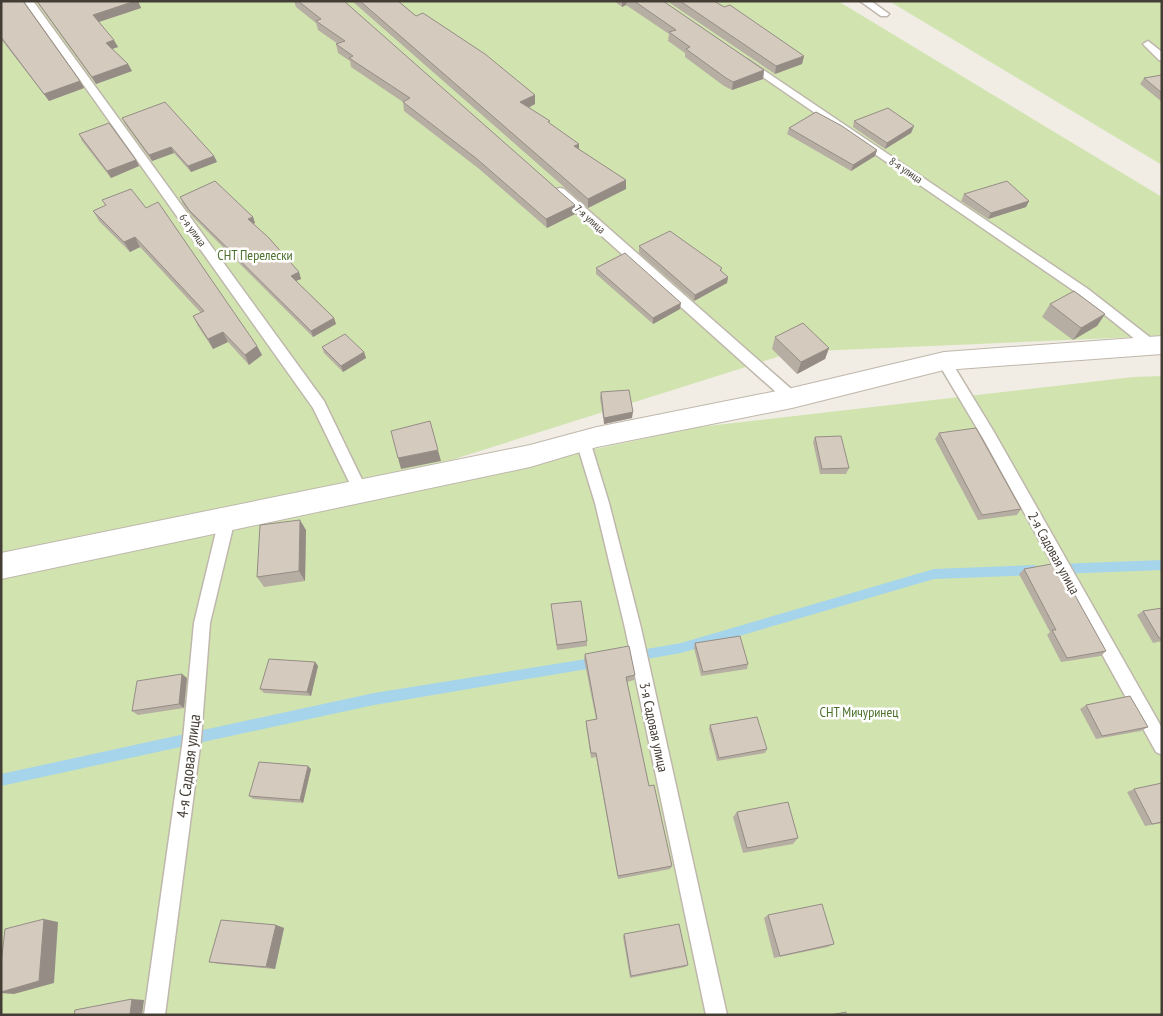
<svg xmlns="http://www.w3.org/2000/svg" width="1163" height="1016" font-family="'PT Sans Narrow',sans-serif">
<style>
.green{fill:#d1e4b0}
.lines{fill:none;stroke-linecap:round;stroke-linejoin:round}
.stream{fill:#a5d4eb;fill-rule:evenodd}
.service-casing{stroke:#bfb7ab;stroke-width:3}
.minor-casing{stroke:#bfb7ab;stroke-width:2}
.service{fill:#fff;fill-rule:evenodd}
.minor{fill:#fff;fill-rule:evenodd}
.wall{fill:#b7aea3}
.shaded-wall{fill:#958d85}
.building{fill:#d5cabe;stroke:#958d85}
.labels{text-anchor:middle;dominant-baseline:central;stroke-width:5;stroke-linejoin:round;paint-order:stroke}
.far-street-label{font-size:11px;fill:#443d35;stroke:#fff}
.park-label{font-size:14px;fill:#4c712c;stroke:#fff}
.street-label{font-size:14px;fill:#443d35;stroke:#fff}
.near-street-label{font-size:16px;fill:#443d35;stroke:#fff}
</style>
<rect width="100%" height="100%" fill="#f1ede5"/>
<!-- green -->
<g class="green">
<polygon points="1,1 838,1 1162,197 1162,336 793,352 328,499 1,559"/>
<polygon points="889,1 1162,1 1162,165"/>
<polygon points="1162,376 1162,1015 1,1015 1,578 33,568 699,427 1133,377"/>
</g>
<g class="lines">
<!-- stream -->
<g class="stream">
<polygon points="1162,560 1162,570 1059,574 1055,572 1054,569 1055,566 1059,564"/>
<polygon points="1034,565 1038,567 1039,570 1038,573 1034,575 934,579 681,653 635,661 631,660 629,656 631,652 635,651 681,643 934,569"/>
<polygon points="599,657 603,658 605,662 603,666 599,667 374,705 1,786 1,774 374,693"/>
</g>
<defs>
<g id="service">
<polygon points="24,1 33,1 324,401 368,492 366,496 361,498 356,496 313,408"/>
<polygon points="860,1 871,1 889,14 887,16 881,16"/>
<polygon points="1148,41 1162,52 1162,61 1159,60 1143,44"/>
<polygon points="747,59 1088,289 1156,342 1158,345 1156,348 1146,348 1080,295 744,64 742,62"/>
<polygon points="560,188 564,189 797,394 799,398 797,402 792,403 787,402 556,195 554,192 556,189"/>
<polygon points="944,356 949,358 994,432 1162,728 1162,755 1156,752 984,440 937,361 939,358"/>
<polygon points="583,435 588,437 590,441 609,503 641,628 727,1015 706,1015 625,628 595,503 576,441 578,437"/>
<polygon points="227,513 232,514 235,519 210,623 201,739 165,1015 144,1015 183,739 194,623 219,519 222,514"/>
</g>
<polygon id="minor" points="1162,336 1162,354 944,370 792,408 597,447 530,467 1,579 1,553 530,445 597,427 792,388 944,352"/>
</defs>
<!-- service casing -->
<use href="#service" class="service-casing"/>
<!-- minor casing -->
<use href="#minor" class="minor-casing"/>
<!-- service -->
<use href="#service" class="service"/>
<!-- minor -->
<use href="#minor" class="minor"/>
</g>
<!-- wall -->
<g class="wall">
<polygon points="1,1 80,81 84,88 49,101 1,39"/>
<polygon points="36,1 138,1 141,8 98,22 118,47 112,49 128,64 132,71 96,84"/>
<polygon points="294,1 344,1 575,214 547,228 478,168 404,111 403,102 351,67 350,61 338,53 336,44 338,44 318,30 316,23 296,7"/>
<polygon points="352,1 398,1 416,16 535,95 535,104 529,108 550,124 579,150 626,180 626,189 588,208"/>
<polygon points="614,1 663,1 764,70 763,79 732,90 724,86 685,57 685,53 668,41 669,34 626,5 622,7"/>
<polygon points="667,1 714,1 804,56 802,64 775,74"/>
<polygon points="1162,75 1162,102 1140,84 1144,78"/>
<polygon points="122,118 214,156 217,162 191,172 174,153 152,161 125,124"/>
<polygon points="854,121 914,126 911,133 885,149 853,127"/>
<polygon points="789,128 877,150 875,156 851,171 787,134"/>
<polygon points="79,134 136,160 139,166 111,178 82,141"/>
<polygon points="964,194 1029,201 1026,207 988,219 961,201"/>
<polygon points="180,197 253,217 255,223 253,224 299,272 301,279 296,281 334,318 336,324 313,337 192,216 183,204"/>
<polygon points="102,200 257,346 262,355 249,365 228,342 213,349 198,326 193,316 201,313 140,247 130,252 99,221 93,211 106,206"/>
<polygon points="639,246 722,268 721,271 728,277 727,283 694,301 639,253"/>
<polygon points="596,268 680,309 653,324 596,274"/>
<polygon points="1050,304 1105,314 1097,326 1073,340 1042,317"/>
<polygon points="775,337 829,348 825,359 797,374 772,349"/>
<polygon points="322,347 364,352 366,358 343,372 324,353"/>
<polygon points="601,392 632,418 604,424 600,398"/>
<polygon points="939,433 1021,509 1017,515 978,520 935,439"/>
<polygon points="815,437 849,468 846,474 820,474 813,442"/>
<polygon points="306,530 305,581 264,587 257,577"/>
<polygon points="1024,569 1106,651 1101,656 1061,662 1047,635 1050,632 1019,574"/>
<polygon points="1162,608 1162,641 1153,643 1137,615 1143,611"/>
<polygon points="552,609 587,641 587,646 557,650"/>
<polygon points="695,643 748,664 747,669 701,676 694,648"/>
<polygon points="585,654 635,675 634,680 627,682 649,786 672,866 670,869 618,879 596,757 591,758 586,726 586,721 596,719 584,659"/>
<polygon points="315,662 318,666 311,696 264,693 260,689"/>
<polygon points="187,678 184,708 138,715 132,711"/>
<polygon points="1086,705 1148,727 1141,731 1096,739 1080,709"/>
<polygon points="710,725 767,749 765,753 717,761 709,729"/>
<polygon points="311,769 303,803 253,799 249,796"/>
<polygon points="1162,783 1162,823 1145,826 1127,792 1134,789"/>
<polygon points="737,812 798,838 793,844 743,853 733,817"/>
<polygon points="768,915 834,944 828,947 774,958 764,918"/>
<polygon points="276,925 284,928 275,969 219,964 209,962"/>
<polygon points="624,934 688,965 685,967 630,978 623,937"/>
</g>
<!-- shaded-wall -->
<g class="shaded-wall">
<polygon points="135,1 138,1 141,8 96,23 93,15"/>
<polygon points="622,1 627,1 626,5 622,7"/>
<polygon points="114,40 118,47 109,50 106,43"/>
<polygon points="804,56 802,64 775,74 776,66"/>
<polygon points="128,64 132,71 96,84 92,77"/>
<polygon points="764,70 763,79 732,90 733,82"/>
<polygon points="80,81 84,88 49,101 44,94"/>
<polygon points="535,95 535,104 521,111 520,102"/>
<polygon points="914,126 911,133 885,149 887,143"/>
<polygon points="579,144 579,153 574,146"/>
<polygon points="171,147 174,153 152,161 149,155"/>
<polygon points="877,150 875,156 851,171 853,165"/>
<polygon points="214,156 217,162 191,172 188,166"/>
<polygon points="136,160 139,166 111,178 107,171"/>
<polygon points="626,180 626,189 588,208 588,199"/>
<polygon points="1029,201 1026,207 988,219 991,213"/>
<polygon points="575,205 575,214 547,228 546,219"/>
<polygon points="253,217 255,223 251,225 248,219"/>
<polygon points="135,237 140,247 130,252 124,242"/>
<polygon points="299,272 301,279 293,282 291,276"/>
<polygon points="728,277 727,283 694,301 695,295"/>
<polygon points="681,303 680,309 653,324 653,318"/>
<polygon points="1105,314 1097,326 1073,340 1081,328"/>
<polygon points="334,318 336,324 313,337 311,331"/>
<polygon points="223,332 228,342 213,349 208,339"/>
<polygon points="257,346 262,355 249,365 245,355"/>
<polygon points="829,348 825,359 797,374 801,362"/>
<polygon points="364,352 366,358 343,372 341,366"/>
<polygon points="633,412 632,418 604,424 604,418"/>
<polygon points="438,450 441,461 401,469 398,458"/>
<polygon points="300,520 306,530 305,581 299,571"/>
<polygon points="315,662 318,666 311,696 307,692"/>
<polygon points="182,674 187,678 184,708 179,704"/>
<polygon points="308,766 311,769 303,803 300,800"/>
<polygon points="44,919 58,922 54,983 14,994 1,993"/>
<polygon points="276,925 284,928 275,969 266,967"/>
<polygon points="132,999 144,1000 142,1015 132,1015 130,1014"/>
</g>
<!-- building -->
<g class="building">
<polygon points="1,1 23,1 80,81 44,94 1,37"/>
<polygon points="37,1 135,1 93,15 114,40 106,43 128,64 92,77"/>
<polygon points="298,1 344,1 575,205 546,219 477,159 403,102 410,98 349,58 353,56 336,44 345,41 316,21 321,19"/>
<polygon points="360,1 398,1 416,16 423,13 485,54 535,95 520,102 550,121 548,122 579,144 574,146 626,180 588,199"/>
<polygon points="634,1 663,1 764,70 733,82 726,78 686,49 690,47 669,32 676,30"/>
<polygon points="680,1 714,1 724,7 730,5 804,56 776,66"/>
<polygon points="1162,75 1162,93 1144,78"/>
<polygon points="165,102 214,156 188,166 171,147 149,155 122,118"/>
<polygon points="888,108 914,126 887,143 854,121"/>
<polygon points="816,112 842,126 877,150 853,165 789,128"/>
<polygon points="109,123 136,160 107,171 79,134"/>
<polygon points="215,181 253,217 248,219 269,238 299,272 291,276 334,318 311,331 189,210 180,197"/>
<polygon points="1007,181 1029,201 991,213 964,194"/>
<polygon points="131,189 146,208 158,202 257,346 245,355 223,332 208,339 193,316 204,311 135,237 124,242 93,211 106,205 102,200"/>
<polygon points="670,231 722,268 720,270 728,277 695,295 639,246"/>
<polygon points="625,253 681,303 653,318 596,268"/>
<polygon points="1074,291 1105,314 1081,328 1050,304"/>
<polygon points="803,323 829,348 801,362 775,337"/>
<polygon points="345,334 364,352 341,366 322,347"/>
<polygon points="629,390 633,412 604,418 601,392"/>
<polygon points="430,421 438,450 398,458 391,431"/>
<polygon points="976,428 1021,509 982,515 939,433"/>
<polygon points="841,436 849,468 822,469 815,437"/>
<polygon points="300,520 299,571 257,577 260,525"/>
<polygon points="1057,563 1106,651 1067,658 1052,630 1056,630 1024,569"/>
<polygon points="581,601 587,641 557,645 551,604"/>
<polygon points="1162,608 1162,638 1159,638 1143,611"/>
<polygon points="740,636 748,664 703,672 695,643"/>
<polygon points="629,646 635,675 626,677 649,786 654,785 672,866 618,876 596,753 591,753 586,721 597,719 585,654"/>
<polygon points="269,659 315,662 307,692 260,689"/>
<polygon points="182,674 179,704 132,711 137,681"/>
<polygon points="1130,696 1148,727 1102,736 1086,705"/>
<polygon points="757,717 767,749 719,758 710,725"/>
<polygon points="259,762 308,766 300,800 249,796"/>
<polygon points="1162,783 1162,822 1152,824 1134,789"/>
<polygon points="788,802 798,838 747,848 737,812"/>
<polygon points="822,904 834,944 780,956 768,915"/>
<polygon points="44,919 39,981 1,992 1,964 5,929"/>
<polygon points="221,920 276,925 266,967 209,962"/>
<polygon points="679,924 688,965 631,976 624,934"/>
<polygon points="132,999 130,1014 132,1015 74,1015 75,1010"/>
<polygon points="846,1012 846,1015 830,1015"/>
</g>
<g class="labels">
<!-- far-street labels -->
<g class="far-street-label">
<text transform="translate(906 170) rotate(34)">8-я улица</text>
<text transform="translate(590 219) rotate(42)">7-я улица</text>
<text transform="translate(193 230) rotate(54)">6-я улица</text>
</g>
<!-- park labels -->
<g class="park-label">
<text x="255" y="255">СНТ Перелески</text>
<text x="859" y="712">СНТ Мичуринец</text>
</g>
<!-- street labels -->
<g class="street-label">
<text transform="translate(1054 553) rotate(61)">2-я Садовая улица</text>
<text transform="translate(654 727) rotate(78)">3-я Садовая улица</text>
</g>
<!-- near-street labels -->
<g class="near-street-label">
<text transform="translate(188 766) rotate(-83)">4-я Садовая улица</text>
</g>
</g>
<!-- border -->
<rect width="1163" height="1016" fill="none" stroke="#443d35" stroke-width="5"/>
</svg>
